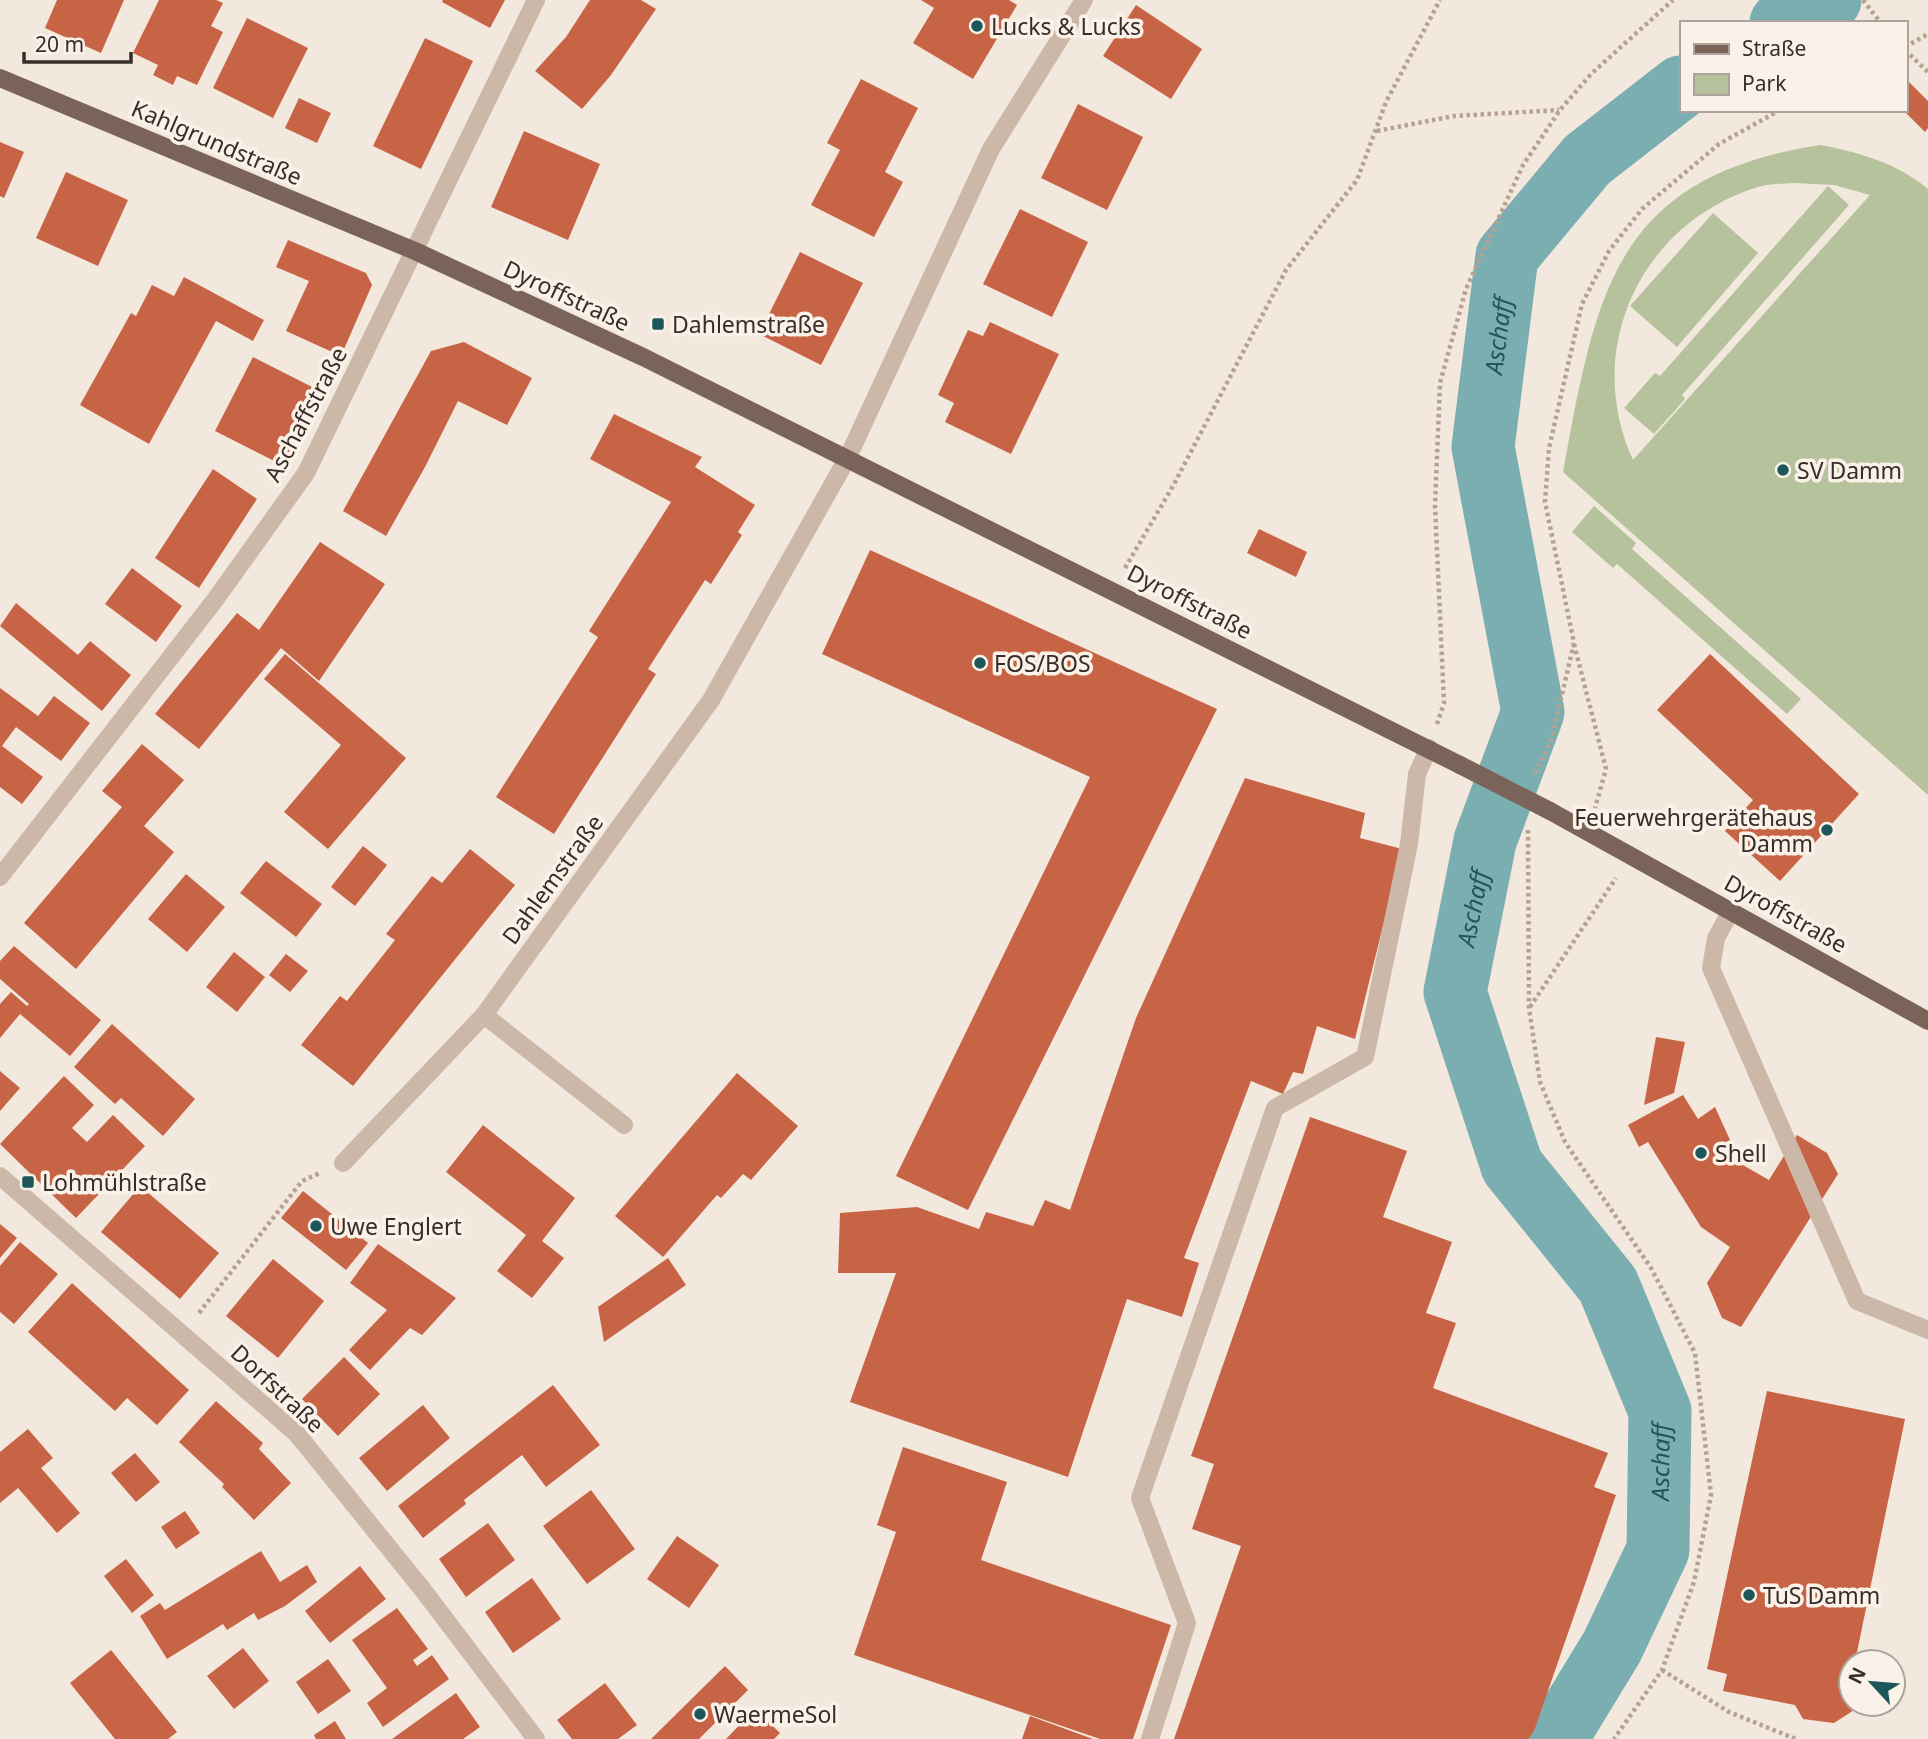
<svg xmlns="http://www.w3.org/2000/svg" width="1928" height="1739" font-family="'Noto Sans',sans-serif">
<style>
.green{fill:#b6c29c;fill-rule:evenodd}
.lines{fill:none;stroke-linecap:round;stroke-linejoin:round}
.river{stroke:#7baeb0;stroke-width:63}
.building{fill:#c86446}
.path{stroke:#b7a292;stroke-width:4.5;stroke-dasharray:3.5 3.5;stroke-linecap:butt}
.minor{stroke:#cbb8a8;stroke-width:18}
.major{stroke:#7a6459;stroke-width:18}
.major-bridge{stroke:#7a6459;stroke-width:18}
.poi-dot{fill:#1d575a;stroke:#faf2e9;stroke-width:2.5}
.labels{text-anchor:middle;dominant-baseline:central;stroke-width:7;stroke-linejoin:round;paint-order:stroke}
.poi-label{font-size:23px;fill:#382d28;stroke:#faf2e9;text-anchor:start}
.street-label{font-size:23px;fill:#382d28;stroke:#faf2e9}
.water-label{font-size:24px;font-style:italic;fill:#1d575a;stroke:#faf2e9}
</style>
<rect width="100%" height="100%" fill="#f3e8dd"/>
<!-- green -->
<g class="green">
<path d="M1820,145C1858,152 1898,163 1928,189V795L1563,472C1596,294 1613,177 1820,145ZM1794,183L1834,185L1870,195L1633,460C1583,351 1639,227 1752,189C1765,184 1780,184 1794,183Z"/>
<polygon points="1828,186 1849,205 1682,395 1685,399 1654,434 1624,408 1655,373 1660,376"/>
<polygon points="1713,213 1758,253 1677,347 1630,306"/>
<polygon points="1594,506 1636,543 1632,549 1801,699 1787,714 1617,564 1613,568 1572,532"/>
</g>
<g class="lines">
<!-- river -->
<g class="river">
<polyline points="1781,23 1830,0"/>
<path id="s1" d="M1556,1739L1612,1647L1658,1550L1660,1411L1608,1285L1512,1166L1455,992L1485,841L1533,712L1483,447L1507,256L1587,160L1681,87"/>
</g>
</g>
<!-- building -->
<g class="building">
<polygon points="57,0 124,0 101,53 45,28"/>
<polygon points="159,0 216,0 223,3 211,26 223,32 197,85 177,76 173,85 153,75 158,65 133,53"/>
<polygon points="443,0 505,0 490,28 442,2"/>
<polygon points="590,0 641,0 656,9 611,75 582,109 535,71 566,37"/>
<polygon points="921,0 1009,0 1017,5 973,79 913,43 934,8"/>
<polygon points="1136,5 1202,49 1171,99 1103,56"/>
<polygon points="247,18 308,48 273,118 213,88"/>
<polygon points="425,38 473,61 421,169 373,146"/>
<polygon points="1905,78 1928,101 1928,128 1925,132 1905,112"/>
<polygon points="861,79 918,108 885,172 903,182 874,237 811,205 840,150 827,143"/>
<polygon points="299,98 331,113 317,143 285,128"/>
<polygon points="1078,104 1143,137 1107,210 1041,178"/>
<polygon points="524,131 600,164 568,240 491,207"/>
<polygon points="0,142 24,152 4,198 0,196"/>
<polygon points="66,172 128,200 98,266 36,238"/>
<polygon points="1020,209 1088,242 1052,317 983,284"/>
<polygon points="288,240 366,273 372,285 341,356 286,331 309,281 276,267"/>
<polygon points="800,252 863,283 821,365 759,334"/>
<polygon points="184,277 264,320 253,341 216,321 149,444 80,405 131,313 136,316 152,285 174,296"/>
<polygon points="990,322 1059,354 1011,454 945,422 954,403 938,395 968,330 983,336"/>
<polygon points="464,342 532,378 507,425 458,401 425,467 386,536 343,511 431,351"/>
<polygon points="253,357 324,393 286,467 215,431"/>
<polygon points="614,414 702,457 695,467 755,505 738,532 742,535 711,584 705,580 648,669 656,674 554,834 496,797 598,637 589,631 671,502 590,459"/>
<polygon points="213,469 257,499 199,588 155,558"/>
<polygon points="1259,529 1307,552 1296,577 1247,553"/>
<polygon points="320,542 385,584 319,681 281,648 199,749 155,714 237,613 259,630"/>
<polygon points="870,550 1217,709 968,1210 896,1176 1090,777 822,654"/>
<polygon points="132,568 182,606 156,642 105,604"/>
<polygon points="16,603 78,655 90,641 131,675 102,711 0,626"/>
<polygon points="285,654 406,758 328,849 284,812 341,745 264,679"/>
<polygon points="1710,654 1859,794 1780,881 1725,831 1753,800 1657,710"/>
<polygon points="0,688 38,716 54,696 90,723 61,761 16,727 2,746 43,777 22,804 0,787"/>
<polygon points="142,744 184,780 144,826 174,852 76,969 24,923 122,807 102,791"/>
<polygon points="1245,778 1365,813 1360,838 1402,849 1355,1039 1317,1026 1303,1074 1293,1072 1283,1094 1251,1081 1184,1258 1199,1263 1182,1317 1127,1299 1068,1477 850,1402 896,1273 838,1273 840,1213 917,1207 979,1229 986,1212 1033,1226 1045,1200 1070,1210 1136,1018"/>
<polygon points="363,846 387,865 355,906 331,887"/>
<polygon points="470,849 515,885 353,1086 301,1045 340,996 347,1001 395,940 386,934 432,876 442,883"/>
<polygon points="266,861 322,904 296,937 240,893"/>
<polygon points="186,874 225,907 187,952 148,919"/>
<polygon points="14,946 101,1020 70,1056 20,1014 0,1038 0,1004 11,992 27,1006 29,1004 0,979 0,961"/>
<polygon points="234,952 265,977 237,1012 206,987"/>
<polygon points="286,954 308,971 290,992 269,975"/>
<polygon points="112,1024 195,1099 163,1136 121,1098 115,1104 74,1067"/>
<polygon points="1656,1037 1685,1042 1674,1093 1644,1105"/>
<polygon points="0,1071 20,1088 0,1111"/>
<polygon points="737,1073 798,1126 751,1180 743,1174 721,1198 717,1195 663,1257 615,1216"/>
<polygon points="64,1076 94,1105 72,1128 87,1142 113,1115 145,1146 76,1218 0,1144"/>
<polygon points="1683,1095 1698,1119 1715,1107 1741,1164 1769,1180 1797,1135 1827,1153 1838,1174 1741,1327 1722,1318 1707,1283 1730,1247 1701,1227 1648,1142 1639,1147 1628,1125"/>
<polygon points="1310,1117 1407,1151 1383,1217 1452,1242 1426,1313 1456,1323 1433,1388 1608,1453 1594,1487 1616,1495 1534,1731 1528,1739 1174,1739 1241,1546 1192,1529 1214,1464 1191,1456"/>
<polygon points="483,1125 575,1198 542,1241 564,1258 532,1298 497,1271 526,1235 446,1172"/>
<polygon points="140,1186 219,1253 180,1299 101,1232"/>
<polygon points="303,1191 368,1243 346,1270 281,1218"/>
<polygon points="0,1224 17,1238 0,1258"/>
<polygon points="20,1242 58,1274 14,1324 0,1312 0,1266"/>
<polygon points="378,1244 456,1298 422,1335 410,1328 370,1370 349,1350 387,1310 350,1283"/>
<polygon points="668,1258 686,1285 604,1342 598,1307"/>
<polygon points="273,1259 324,1301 278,1358 226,1316"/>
<polygon points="72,1283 189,1390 157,1425 127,1398 115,1411 28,1332"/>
<polygon points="344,1357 380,1394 338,1436 302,1399"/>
<polygon points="553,1385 600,1445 546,1487 522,1455 464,1500 466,1504 423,1538 398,1506"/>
<polygon points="1767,1391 1905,1419 1855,1662 1851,1662 1851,1704 1856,1704 1854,1710 1834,1723 1803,1719 1795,1705 1723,1691 1727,1674 1707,1669"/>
<polygon points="216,1401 263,1443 259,1449 291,1483 254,1520 222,1487 224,1484 179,1442"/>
<polygon points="423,1405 450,1438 387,1491 359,1458"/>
<polygon points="28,1429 53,1458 41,1468 80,1513 57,1533 18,1488 0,1503 0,1452"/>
<polygon points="903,1447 1007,1482 981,1560 1171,1625 1133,1739 1100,1739 854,1655 896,1532 877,1525"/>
<polygon points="135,1453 160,1482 136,1502 111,1473"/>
<polygon points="591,1490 635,1549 587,1584 543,1526"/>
<polygon points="185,1511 200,1533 176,1549 161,1527"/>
<polygon points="488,1523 515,1560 466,1597 439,1559"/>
<polygon points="677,1536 719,1565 689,1608 647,1579"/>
<polygon points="261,1551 280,1582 307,1565 317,1582 285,1606 258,1620 254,1613 227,1630 223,1624 167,1659 140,1616 160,1603 165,1610"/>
<polygon points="126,1559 154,1595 132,1613 104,1576"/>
<polygon points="360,1566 386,1599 330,1643 305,1611"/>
<polygon points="532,1578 561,1619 513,1653 485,1612"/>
<polygon points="397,1608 428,1649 413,1660 417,1666 432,1655 449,1679 383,1727 367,1703 387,1688 352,1640"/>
<polygon points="243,1648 269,1681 234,1709 207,1676"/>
<polygon points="111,1650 177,1732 168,1739 115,1739 70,1683"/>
<polygon points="328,1659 351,1691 318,1714 296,1682"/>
<polygon points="725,1666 748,1690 699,1739 651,1739"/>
<polygon points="605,1683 637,1725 618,1739 572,1739 557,1720"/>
<polygon points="456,1693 480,1727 463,1739 392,1739"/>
<polygon points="755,1709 780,1733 774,1739 726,1739"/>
<polygon points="1030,1716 1093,1739 1022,1739"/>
<polygon points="335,1721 346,1739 316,1739 314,1735"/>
</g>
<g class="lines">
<!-- path -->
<g class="path">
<polyline points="1863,0 1881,23"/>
<polyline points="1905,47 1928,34"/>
<polyline points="1905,50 1928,72"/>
<polyline points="1377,131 1454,116 1559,110"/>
<polyline points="1125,568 1173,486 1286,270 1357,180 1386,102 1440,0"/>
<polyline points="1574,644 1606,769 1595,808"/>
<polyline points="1437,724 1444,703 1435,506 1440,383 1466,289 1523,165 1560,110 1591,74 1673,0"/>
<polyline points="1535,773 1551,742 1574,643 1545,502 1549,448 1582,304 1609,251 1642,209 1719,144 1780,110"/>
<polyline points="1528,830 1529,1008 1540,1082 1565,1142 1651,1268 1695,1353 1711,1495 1694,1582 1662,1670 1614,1739"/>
<polyline points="1530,1007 1616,878"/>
<polyline points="199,1313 302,1181 320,1173"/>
<polyline points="1662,1670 1729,1712 1796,1739"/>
</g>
<!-- minor -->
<g class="minor">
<polyline points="0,877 215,600 306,473 536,0"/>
<polyline points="1731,911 1716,938 1711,968 1857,1301 1928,1330"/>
<polyline points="484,1015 624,1125"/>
<polyline points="343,1163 484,1015 711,700 848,457 991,149 1084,0"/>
<polyline points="0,1176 297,1434 423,1590 536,1739"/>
<polyline points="1150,1739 1187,1623 1140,1498 1275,1108 1365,1057 1409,844 1417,774 1429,748"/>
</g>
<!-- major -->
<g class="major">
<polyline points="0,78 415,251 643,357 1460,765"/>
<polyline points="1550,811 1928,1021"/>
</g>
<!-- major-bridge -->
<polyline class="major-bridge" points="1460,765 1550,811"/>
</g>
<!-- markers -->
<g class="poi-dot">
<circle cx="977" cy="26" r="7"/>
<rect x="651" y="317" width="14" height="14" rx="3.5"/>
<circle cx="1783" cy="470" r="7"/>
<circle cx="980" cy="663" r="7"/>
<circle cx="1827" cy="830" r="7"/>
<circle cx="1701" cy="1153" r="7"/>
<rect x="21" y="1175" width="14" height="14" rx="3.5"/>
<circle cx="316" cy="1226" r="7"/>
<circle cx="1749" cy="1595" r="7"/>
<circle cx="700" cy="1714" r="7"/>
</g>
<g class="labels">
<!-- poi labels -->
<g class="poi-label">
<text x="991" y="26">Lucks &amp; Lucks</text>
<text x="672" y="324">Dahlemstraße</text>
<text x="1797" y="470">SV Damm</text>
<text x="994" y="663">FOS/BOS</text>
<text x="1813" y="817" text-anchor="end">Feuerwehrgerätehaus<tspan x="1813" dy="26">Damm</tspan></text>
<text x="1715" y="1153">Shell</text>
<text x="42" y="1182">Lohmühlstraße</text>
<text x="330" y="1226">Uwe Englert</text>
<text x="1763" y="1595">TuS Damm</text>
<text x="714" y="1714">WaermeSol</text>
</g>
<!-- street labels -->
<g class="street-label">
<text transform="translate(217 142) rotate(23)">Kahlgrundstraße</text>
<text transform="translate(567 295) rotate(25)">Dyroffstraße</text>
<text transform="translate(305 414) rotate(-62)">Aschaffstraße</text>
<text transform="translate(1190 601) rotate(27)">Dyroffstraße</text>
<text transform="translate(552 879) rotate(-54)">Dahlemstraße</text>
<text transform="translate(1786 913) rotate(29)">Dyroffstraße</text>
<text transform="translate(278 1388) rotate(43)">Dorfstraße</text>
</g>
<!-- water labels -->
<g class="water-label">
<text stroke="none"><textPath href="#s1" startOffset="1500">Aschaff</textPath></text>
<text stroke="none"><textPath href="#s1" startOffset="912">Aschaff</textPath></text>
<text stroke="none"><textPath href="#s1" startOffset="303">Aschaff</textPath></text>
</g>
</g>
<!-- legend -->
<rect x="1680" y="21" width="228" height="91" fill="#faf2e9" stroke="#aca39c" stroke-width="2"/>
<rect x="1694" y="44" width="35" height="10" fill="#7a6459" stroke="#aca39c" stroke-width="2"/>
<text x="1742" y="56" font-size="21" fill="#382d28">Straße</text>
<rect x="1694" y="74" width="35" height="21" fill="#b6c29c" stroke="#aca39c" stroke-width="2"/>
<text x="1742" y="91" font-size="21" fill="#382d28">Park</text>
<!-- north arrow -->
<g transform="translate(1872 1683) rotate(296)"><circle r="33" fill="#faf2e9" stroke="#aca39c" stroke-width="2"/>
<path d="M0-5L12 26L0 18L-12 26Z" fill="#1d575a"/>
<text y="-10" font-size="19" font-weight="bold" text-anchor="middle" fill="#382d28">N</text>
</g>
<!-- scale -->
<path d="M24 52v10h107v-10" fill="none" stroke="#382d28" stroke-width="3.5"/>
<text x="35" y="52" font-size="21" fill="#382d28" stroke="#faf2e9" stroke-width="5" paint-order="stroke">20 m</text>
</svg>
